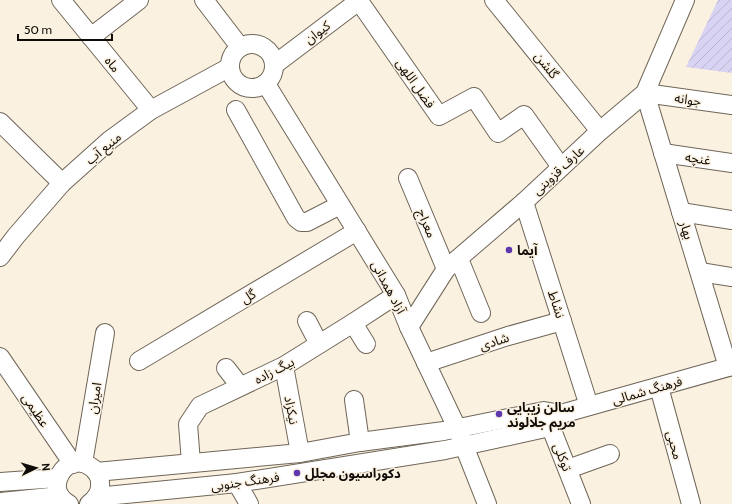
<svg xmlns="http://www.w3.org/2000/svg" width="732" height="504" font-family="Cabin,'Noto Sans Arabic',sans-serif">
<style>
.garden{fill:url(#garden-furrows)}
.lines{fill:none;stroke-linecap:round;stroke-linejoin:round}
.minor-casing{stroke:#6f6658;stroke-width:20}
.minor{stroke:#fff;stroke-width:18}
.poi-dot{fill:#5e36ae;stroke:#fbf1e1;stroke-width:1.5}
.labels{text-anchor:middle;dominant-baseline:central;stroke-width:3;stroke-linejoin:round;paint-order:stroke}
.street-label{font-size:13px;fill:#0f0b07;stroke:#fbf1e1}
.poi-label{font-size:13px;font-weight:bold;fill:#0f0b07;stroke:#fbf1e1;text-anchor:start}
</style>
<defs>
<pattern id="garden-furrows" width="10" height="10" patternUnits="userSpaceOnUse"><rect width="10" height="10" fill="#d8d3f3"/><path d="M-1 1l2-2M0 10L10 0M9 11l2-2" fill="none" stroke="#b8b4cf"/></pattern>
</defs>
<rect width="100%" height="100%" fill="#fbf1e1"/>
<!-- garden -->
<polygon class="garden" points="718,0 732,0 732,73 686,67"/>
<g class="lines">
<defs>
<g id="minor">
<polyline points="61,0 151,110"/>
<polyline points="204,0 240,47"/>
<polyline points="494,0 600,131"/>
<polyline points="359,1 439,116 474,97 498,133 524,115 561,167"/>
<polyline points="91,37 139,0"/>
<circle cx="252" cy="66" r="22"/>
<polyline points="274,65 360,0"/>
<polyline points="266,84 396,295 409,327 457,428 487,504"/>
<polyline points="236,110 296,218 301,222 307,222 340,205"/>
<polyline points="0,122 62,183"/>
<polyline points="663,153 732,163"/>
<polyline points="408,178 446,269"/>
<polyline points="524,202 589,406"/>
<polyline points="681,212 732,220"/>
<polyline points="0,257 16,236 62,183 110,140 151,110 230,67"/>
<polyline points="459,259 481,313"/>
<polyline points="700,272 732,277"/>
<polyline points="307,321 319,344"/>
<polyline points="353,323 366,344"/>
<polyline points="409,327 446,269 524,202 600,131 645,93 685,0"/>
<polyline points="0,357 73,464"/>
<polyline points="139,361 357,231"/>
<polyline points="426,363 508,336 562,321"/>
<polyline points="284,366 300,453"/>
<polyline points="728,367 645,93 732,105"/>
<polyline points="226,368 240,386"/>
<polyline points="659,387 691,504"/>
<polyline points="354,400 360,442"/>
<polyline points="546,415 581,504"/>
<polyline points="83,463 105,333"/>
<polyline points="191,463 188,424 200,406 284,366 353,323 396,295"/>
<polyline points="568,469 610,454"/>
<polyline points="96,472 300,453 360,442 444,431 544,411 561,414 732,366"/>
<polyline points="0,482 58,478"/>
<polyline points="237,483 249,504"/>
<polyline points="96,497 237,483 445,450 550,427 561,414"/>
<polyline points="0,502 60,496"/>
<path d="M69,504C41,490 67,449 91,467C97,471 100,477 100,483C101,492 96,499 89,504"/>
</g>
</defs>
<!-- minor casing -->
<use href="#minor" class="minor-casing"/>
<!-- minor -->
<use href="#minor" class="minor"/>
</g>
<!-- markers -->
<g class="poi-dot">
<circle cx="509" cy="250" r="4"/>
<circle cx="499" cy="414" r="4"/>
<circle cx="297" cy="473" r="4"/>
</g>
<g class="labels">
<!-- street labels -->
<g class="street-label">
<text transform="translate(317 32) rotate(-37)">کیوان</text>
<text transform="translate(113 64) rotate(51)">ماه</text>
<text transform="translate(547 65) rotate(51)">گلشن</text>
<text transform="translate(416 83) rotate(55)">فضل اللهی</text>
<text transform="translate(688 99) rotate(8)">جوانه</text>
<text transform="translate(103 148) rotate(-40)">منبع آب</text>
<text transform="translate(698 158) rotate(9)">غنچه</text>
<text transform="translate(558 170) rotate(-43)">عارف قزوینی</text>
<text transform="translate(427 223) rotate(67)">معراج</text>
<text transform="translate(687 230) rotate(73)">بهار</text>
<text transform="translate(389 287) rotate(62)">آزاد همدانی</text>
<text transform="translate(248 296) rotate(-31)">گل</text>
<text transform="translate(557 304) rotate(72)">نشاط</text>
<text transform="translate(494 341) rotate(-18)">شادی</text>
<text transform="translate(274 370) rotate(-27)">بیگ زاده</text>
<text transform="translate(647 390) rotate(-16)">فرهنگ شمالی</text>
<text transform="translate(94 398) rotate(-81)">امیران</text>
<text transform="translate(36 410) rotate(56)">عظیمی</text>
<text transform="translate(292 410) rotate(79)">نیکزاد</text>
<text transform="translate(675 445) rotate(75)">محبی</text>
<text transform="translate(563 457) rotate(68)">توکلی</text>
<text transform="translate(245 481) rotate(-8)">فرهنگ جنوبی</text>
</g>
<!-- poi labels -->
<g class="poi-label">
<text x="517" y="250">آيما</text>
<text x="507" y="407">سالن زیبایی<tspan x="507" dy="15">مریم جلالوند</tspan></text>
<text x="305" y="473">دکوراسیون مجلل</text>
</g>
</g>
<!-- north arrow -->
<g transform="translate(36 468) rotate(85)" stroke="#fbf1e1" stroke-width="3" paint-order="stroke">
<path d="M0-3L7 15L0 10L-7 15Z" fill="#0f0b07"/>
<text y="-6" font-size="11" font-weight="bold" text-anchor="middle" fill="#0f0b07">N</text>
</g>
<!-- scale -->
<path d="M18 34v6h94v-6" fill="none" stroke="#0f0b07" stroke-width="2"/>
<text x="24" y="34" font-size="12" fill="#0f0b07" stroke="#fbf1e1" stroke-width="3" paint-order="stroke">50 m</text>
</svg>
